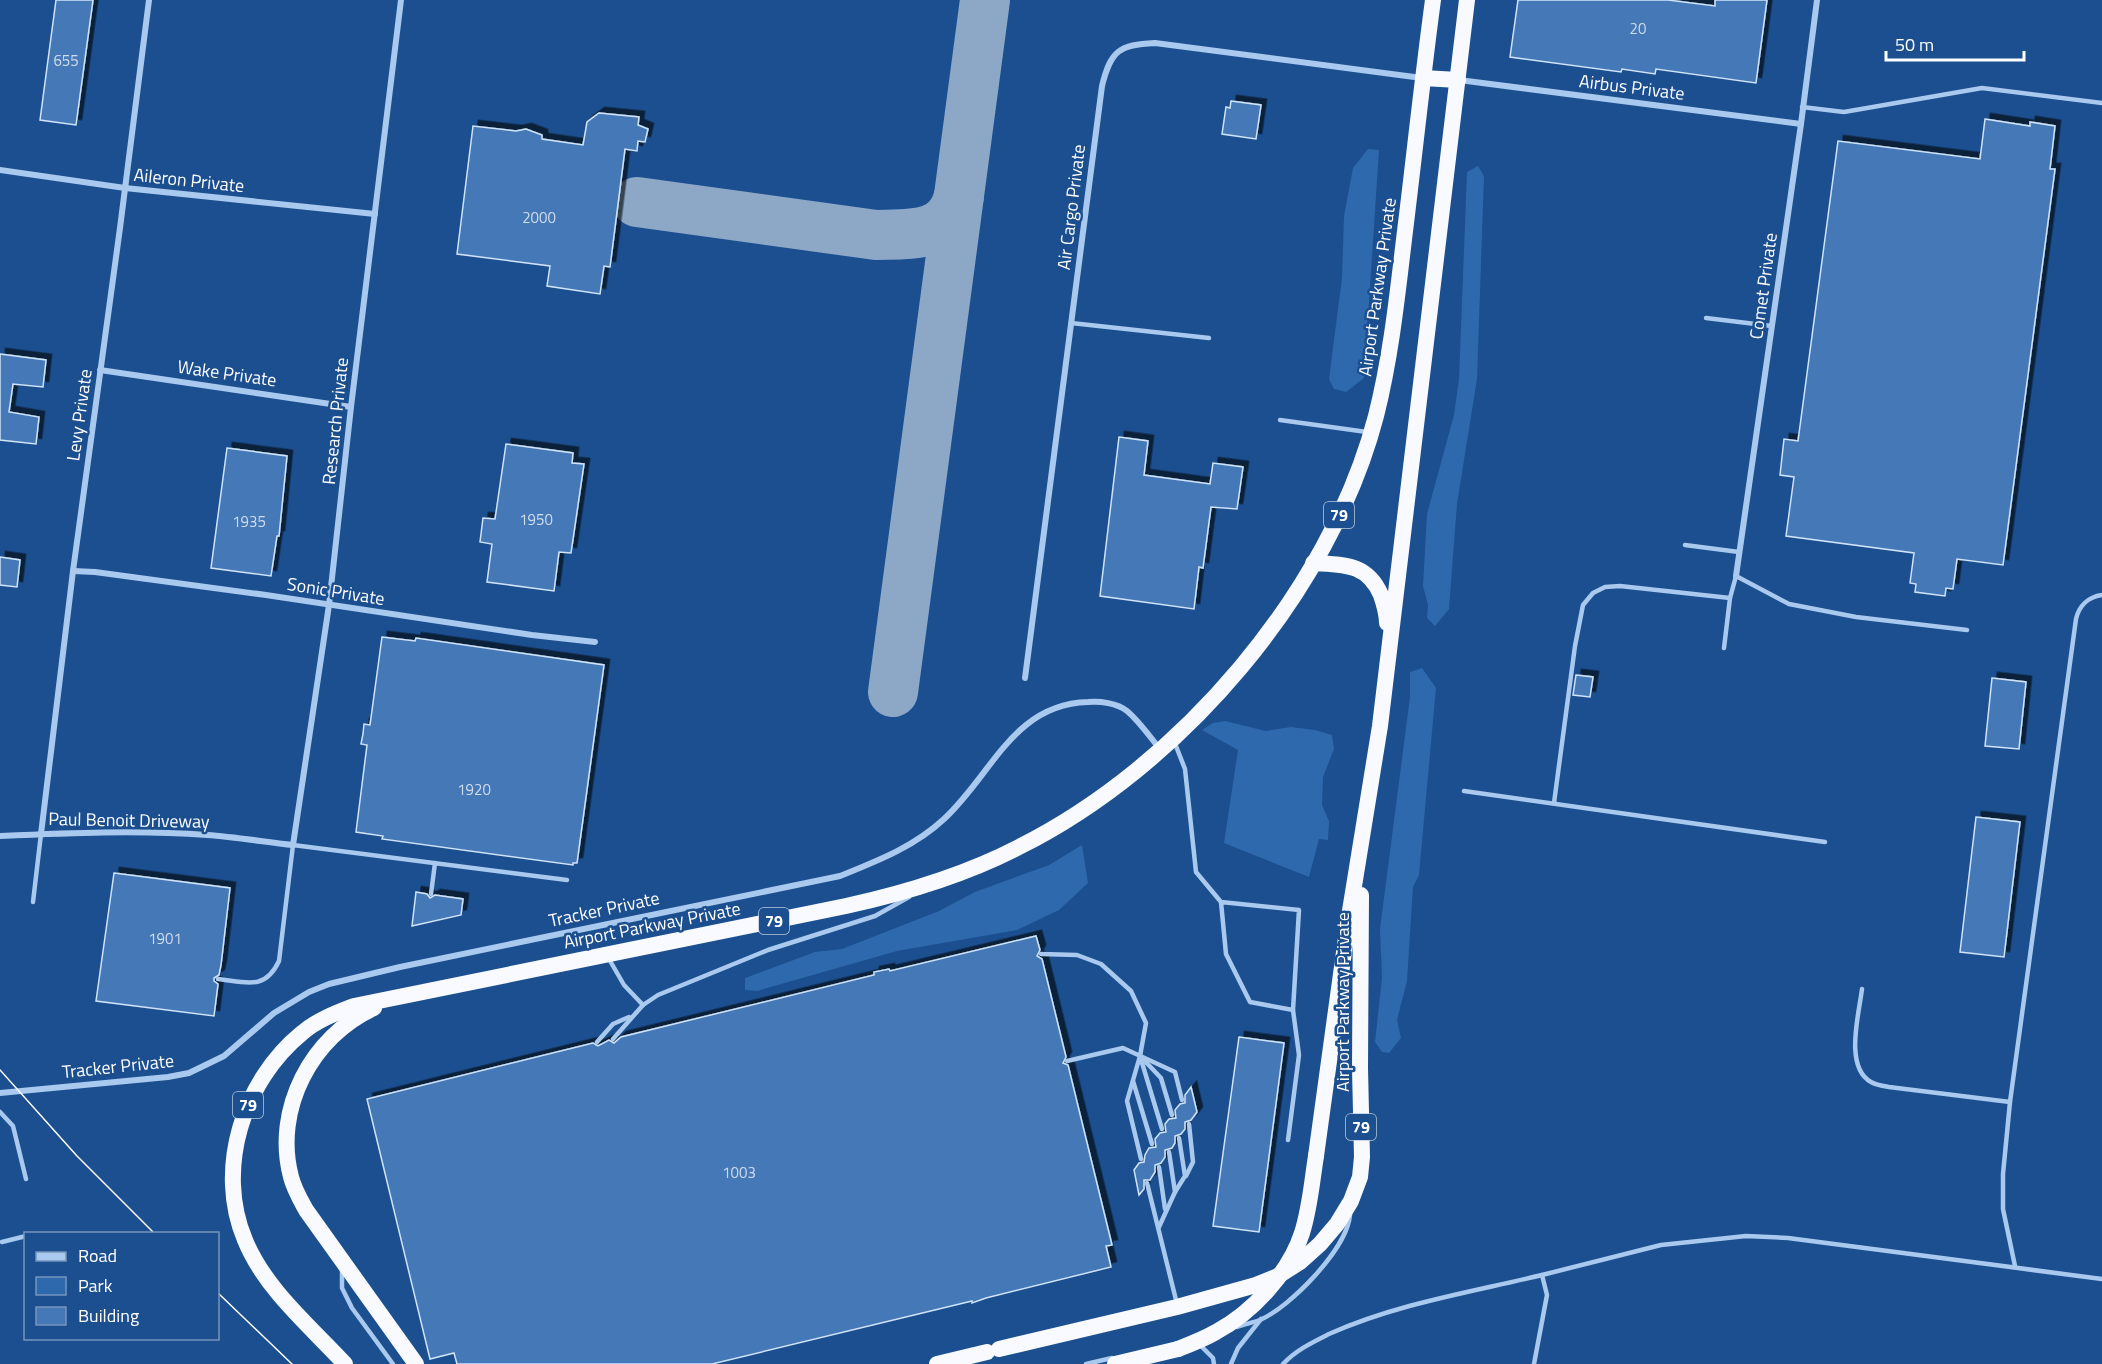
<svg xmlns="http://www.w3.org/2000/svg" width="2102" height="1364" font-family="'Titillium Web',sans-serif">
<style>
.green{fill:#2e69ad}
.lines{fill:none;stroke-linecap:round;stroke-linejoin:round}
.taxiway{stroke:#8da7c7;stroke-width:50}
.building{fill:#4478b7;stroke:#cfe3fa;stroke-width:1.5;filter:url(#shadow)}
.service{stroke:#a9c9ee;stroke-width:4.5}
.minor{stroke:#a9c9ee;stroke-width:6}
.trunk{stroke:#f8faff;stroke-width:16}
.tram{stroke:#fff;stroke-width:1.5}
.trunk-bridge{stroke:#f8faff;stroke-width:16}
.labels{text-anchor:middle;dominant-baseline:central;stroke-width:5;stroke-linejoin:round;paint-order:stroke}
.number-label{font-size:15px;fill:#d0dded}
.shield{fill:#1b4f8f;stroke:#bbcadd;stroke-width:1.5}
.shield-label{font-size:16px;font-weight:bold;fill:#fff}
.street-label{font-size:18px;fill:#fff;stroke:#1b4f8f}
</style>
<defs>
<filter id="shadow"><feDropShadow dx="5.5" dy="-5.5" stdDeviation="0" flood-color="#0009"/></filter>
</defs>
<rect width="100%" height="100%" fill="#1b4f8f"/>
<!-- green -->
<g class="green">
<polygon points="1368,149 1379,150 1364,378 1346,392 1334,389 1329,379 1342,278 1344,216 1353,168"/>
<polygon points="1478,166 1484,176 1477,379 1457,504 1449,609 1435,626 1427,618 1428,605 1423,586 1427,514 1454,415 1459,379 1467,172"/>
<polygon points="1422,668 1436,688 1419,875 1413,887 1407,981 1397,1020 1401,1038 1389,1053 1382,1052 1375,1042 1382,978 1380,929 1410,697 1410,672"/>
<polygon points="1225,721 1266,731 1291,727 1315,730 1332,735 1334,749 1323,777 1322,805 1329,821 1328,840 1319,839 1309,877 1224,843 1238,750 1202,730 1213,723"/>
<polygon points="1082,845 1088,883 1059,910 1017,930 897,951 757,991 745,990 745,978 815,952 842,949 939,911 975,892 1049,865"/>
</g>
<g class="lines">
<!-- taxiway -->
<g class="taxiway">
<path d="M637,202L876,235C912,234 948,238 959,196"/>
<polyline points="893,692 985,0"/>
</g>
</g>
<!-- building -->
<g class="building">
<polygon points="56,0 93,0 76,125 40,120"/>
<polygon points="1518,0 1668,0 1715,6 1715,0 1767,0 1756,83 1656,69 1655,74 1622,69 1621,72 1510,57"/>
<polygon points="1231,101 1261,105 1256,139 1222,134 1226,107 1230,108"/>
<polygon points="599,113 639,117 638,125 648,129 645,142 638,141 637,151 625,149 610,267 604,266 600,294 547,286 550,266 457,254 473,126 516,131 526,129 542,135 542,139 583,145 587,122"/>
<polygon points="1985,119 2030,126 2030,122 2055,126 2050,169 2055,169 2003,565 1957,559 1953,589 1946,588 1945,596 1915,592 1916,584 1910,583 1914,553 1786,536 1794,477 1780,475 1784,439 1798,441 1838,141 1980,159"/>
<polygon points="0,354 46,360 43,387 13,384 9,412 39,417 36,444 0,440"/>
<polygon points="1119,437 1148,441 1144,475 1210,484 1213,463 1243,467 1237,509 1211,507 1203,568 1199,567 1194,609 1100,596"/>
<polygon points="506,444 573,453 572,463 584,464 571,553 559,552 554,591 487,582 492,544 480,542 483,518 495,519"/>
<polygon points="227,448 287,456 279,536 277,536 271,576 211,568"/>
<polygon points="0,557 20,560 17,587 0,585"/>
<polygon points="382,637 415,641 416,638 604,665 577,863 573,863 573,865 382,839 383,836 356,832 367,745 361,744 363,734 364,724 370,725"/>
<polygon points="1576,675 1593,677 1590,697 1573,695"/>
<polygon points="1992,678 2026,682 2019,749 1985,746"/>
<polygon points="1976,817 2020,822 2004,957 1960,952"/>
<polygon points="114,873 230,888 221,965 219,975 214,978 214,981 218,984 214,1016 96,1001"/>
<polygon points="416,892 427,894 430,898 435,895 463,899 461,915 412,926"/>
<polygon points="1036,936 1040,950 1037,956 1042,959 1066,1057 1063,1063 1068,1065 1112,1245 1106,1246 1111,1267 986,1298 972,1303 972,1301 712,1364 457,1364 454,1353 430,1359 367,1099 593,1043 598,1046 609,1040 614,1043 621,1037 874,975 874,972 889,969 890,971"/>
<polygon points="1239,1037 1284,1043 1259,1232 1213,1226"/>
<polygon points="1191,1087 1197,1112 1191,1120 1185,1122 1185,1129 1181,1134 1175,1136 1175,1143 1172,1148 1165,1150 1165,1157 1161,1163 1155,1165 1155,1172 1150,1180 1144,1180 1144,1189 1139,1195 1134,1170 1139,1163 1144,1162 1145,1155 1149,1148 1156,1147 1155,1139 1160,1133 1166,1132 1165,1124 1169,1119 1176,1118 1175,1110 1180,1104 1185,1103 1185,1095"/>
</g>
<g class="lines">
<!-- service -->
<g class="service">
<polyline points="1802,107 1844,112 1982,88 2102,103"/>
<polyline points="1706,318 1772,326"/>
<polyline points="1071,323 1209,338"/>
<polyline points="1280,420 1367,432"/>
<polyline points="1685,545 1739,552"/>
<polyline points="1724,648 1730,598 1736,576 1789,604 1856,617 1967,630"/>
<polyline points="1174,741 1185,769 1196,872 1221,902 1226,954 1250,1002 1293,1010 1299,910 1221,902"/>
<polyline points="1464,791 1825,842"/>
<polyline points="1554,803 1575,646 1583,605 1593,593 1605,587 1620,586 1730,598"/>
<polyline points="431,894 435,863"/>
<polyline points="33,902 41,834"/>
<polyline points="1041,954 1077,955 1101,964 1131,991 1146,1023 1140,1056 1127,1101 1141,1159"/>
<polyline points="609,959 624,985 643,1005"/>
<path d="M218,979C246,982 265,991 279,961L293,845L567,880"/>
<path d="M1862,989C1859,1014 1844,1067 1871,1082C1876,1085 1883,1086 1889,1087L2010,1102"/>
<polyline points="613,1039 643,1005 658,995 768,950 875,916 909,897"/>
<polyline points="597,1042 613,1024 629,1017"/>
<polyline points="1140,1056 1162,1129"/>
<polyline points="1142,1058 1161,1078 1172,1115"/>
<polyline points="1067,1061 1123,1048 1175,1072 1182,1100"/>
<polyline points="1133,1081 1152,1144"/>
<polyline points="0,1112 13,1126 26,1179"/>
<polyline points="1288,1140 1299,1055 1293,1010"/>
<polyline points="1159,1167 1165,1209"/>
<polyline points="1186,1176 1193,1162 1189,1124"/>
<polyline points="1147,1183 1177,1304"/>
<polyline points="1175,1192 1185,1176 1179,1138"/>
<polyline points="1159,1227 1175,1192 1169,1152"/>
<polyline points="2,1242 26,1236"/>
<path d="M2015,1266L2003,1209V1174L2010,1102L2076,619C2079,606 2088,597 2102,595"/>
<polyline points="342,1269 342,1288 352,1308 393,1364"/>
<path d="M1237,1327C1244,1324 1252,1323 1260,1320C1290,1307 1347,1249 1350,1215"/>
<polyline points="1200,1345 1213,1358 1214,1364"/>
<polyline points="1086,1364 1112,1358"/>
<polyline points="1231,1364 1238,1348 1261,1319"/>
<path d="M1283,1364C1296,1350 1313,1342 1329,1334C1396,1304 1471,1292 1542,1275"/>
<polyline points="1534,1364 1547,1295 1542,1275 1661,1245 1746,1236 1788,1238 2102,1279"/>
</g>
<!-- minor -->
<g class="minor">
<polyline points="1459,80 1801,124"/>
<polyline points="0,170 125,188 375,214"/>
<polyline points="100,370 351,407"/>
<polyline points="73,571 95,572 266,595 532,635 595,642"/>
<polyline points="1736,576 1801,124 1817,0"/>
<path d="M1025,678L1102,86C1111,50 1119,45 1155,43L1422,78"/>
<polyline points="41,834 73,571 120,228 149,0"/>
<path d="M0,836C69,833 138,830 207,835C236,837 265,842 293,845L329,605L351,407L401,0"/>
<path d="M0,1093L168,1077L189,1073L224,1056L274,1013L309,992L329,984L400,967L840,876C877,861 914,847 944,819C992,775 1013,704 1088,702C1100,701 1117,703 1127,711C1139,721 1150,737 1160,749"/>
</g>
<!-- trunk -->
<g class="trunk">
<polyline points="1423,78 1458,80"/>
<path d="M1313,563C1344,565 1367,563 1381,595C1384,604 1387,614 1387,623"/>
<path d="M374,1008C312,1036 273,1109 291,1177C294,1189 300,1199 306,1210L416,1364"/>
<polyline points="1316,1156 1348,923 1380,726 1467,0"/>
<polyline points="999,1349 1177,1307 1256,1285 1278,1276 1300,1262 1320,1244 1337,1224 1351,1201 1360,1177 1362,1157 1360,1068 1361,895"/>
<path d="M345,1364C310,1326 265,1289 245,1240C215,1169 243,1081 302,1033C317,1020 336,1013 354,1006L846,906C905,893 965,875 1019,847C1181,766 1330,592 1376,416C1392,353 1398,288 1406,223C1415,149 1423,74 1433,0"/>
<polyline points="937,1364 987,1352"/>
<polyline points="1115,1364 1178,1349"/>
</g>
<!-- tram -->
<g class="tram">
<polyline points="0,1070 77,1156 155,1234"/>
<polyline points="218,1293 292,1364"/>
</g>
<!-- trunk-bridge -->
<path class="trunk-bridge" d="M1178,1349C1191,1344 1204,1339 1216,1332C1253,1312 1289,1273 1302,1233C1310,1208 1312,1181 1316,1156"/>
</g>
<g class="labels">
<!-- number labels -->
<g class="number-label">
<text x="1638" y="28">20</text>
<text x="66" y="60">655</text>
<text x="539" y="217">2000</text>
<text x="536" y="519">1950</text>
<text x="249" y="521">1935</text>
<text x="474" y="789">1920</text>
<text x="165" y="938">1901</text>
<text x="739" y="1172">1003</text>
</g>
<!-- shield labels -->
<g class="shield">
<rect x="1324" y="502" width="30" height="26" rx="4.5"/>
<rect x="759" y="908" width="30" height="26" rx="4.5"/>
<rect x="233" y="1092" width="30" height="26" rx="4.5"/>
<rect x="1346" y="1114" width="30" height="26" rx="4.5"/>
</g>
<g class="shield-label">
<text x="1339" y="515">79</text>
<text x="774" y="921">79</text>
<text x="248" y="1105">79</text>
<text x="1361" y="1127">79</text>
</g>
<!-- street labels -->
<g class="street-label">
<text transform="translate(1632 87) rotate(7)">Airbus Private</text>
<text transform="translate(189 180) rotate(6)">Aileron Private</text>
<text transform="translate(1071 207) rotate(-83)">Air Cargo Private</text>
<text transform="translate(1763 286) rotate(-82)">Comet Private</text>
<text transform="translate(1377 287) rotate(-82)">Airport Parkway Private</text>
<text transform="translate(227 373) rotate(8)">Wake Private</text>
<text transform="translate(79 415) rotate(-82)">Levy Private</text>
<text transform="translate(335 421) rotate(-84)">Research Private</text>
<text transform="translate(336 591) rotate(9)">Sonic Private</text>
<text transform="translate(129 820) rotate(1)">Paul Benoit Driveway</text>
<text transform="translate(604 909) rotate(-12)">Tracker Private</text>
<text transform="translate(652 925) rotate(-11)">Airport Parkway Private</text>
<text transform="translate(1342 1002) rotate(-90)">Airport Parkway Private</text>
<text transform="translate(118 1066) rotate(-6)">Tracker Private</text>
</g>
</g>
<!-- legend -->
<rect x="24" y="1232" width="195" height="108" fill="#1b4f8f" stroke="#7695bc" stroke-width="1.5"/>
<rect x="36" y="1252" width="30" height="9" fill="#a9c9ee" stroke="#7695bc" stroke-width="1.5"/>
<text x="78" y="1262" font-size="18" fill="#ffffff">Road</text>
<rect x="36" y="1277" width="30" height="18" fill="#2e69ad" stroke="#7695bc" stroke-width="1.5"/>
<text x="78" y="1292" font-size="18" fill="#ffffff">Park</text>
<rect x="36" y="1307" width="30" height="18" fill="#4478b7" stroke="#7695bc" stroke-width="1.5"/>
<text x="78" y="1322" font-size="18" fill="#ffffff">Building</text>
<!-- scale -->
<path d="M1886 51v9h138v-9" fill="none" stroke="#ffffff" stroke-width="3"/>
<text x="1895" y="51" font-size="18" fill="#ffffff" stroke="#1b4f8f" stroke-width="4.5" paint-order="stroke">50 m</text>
</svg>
